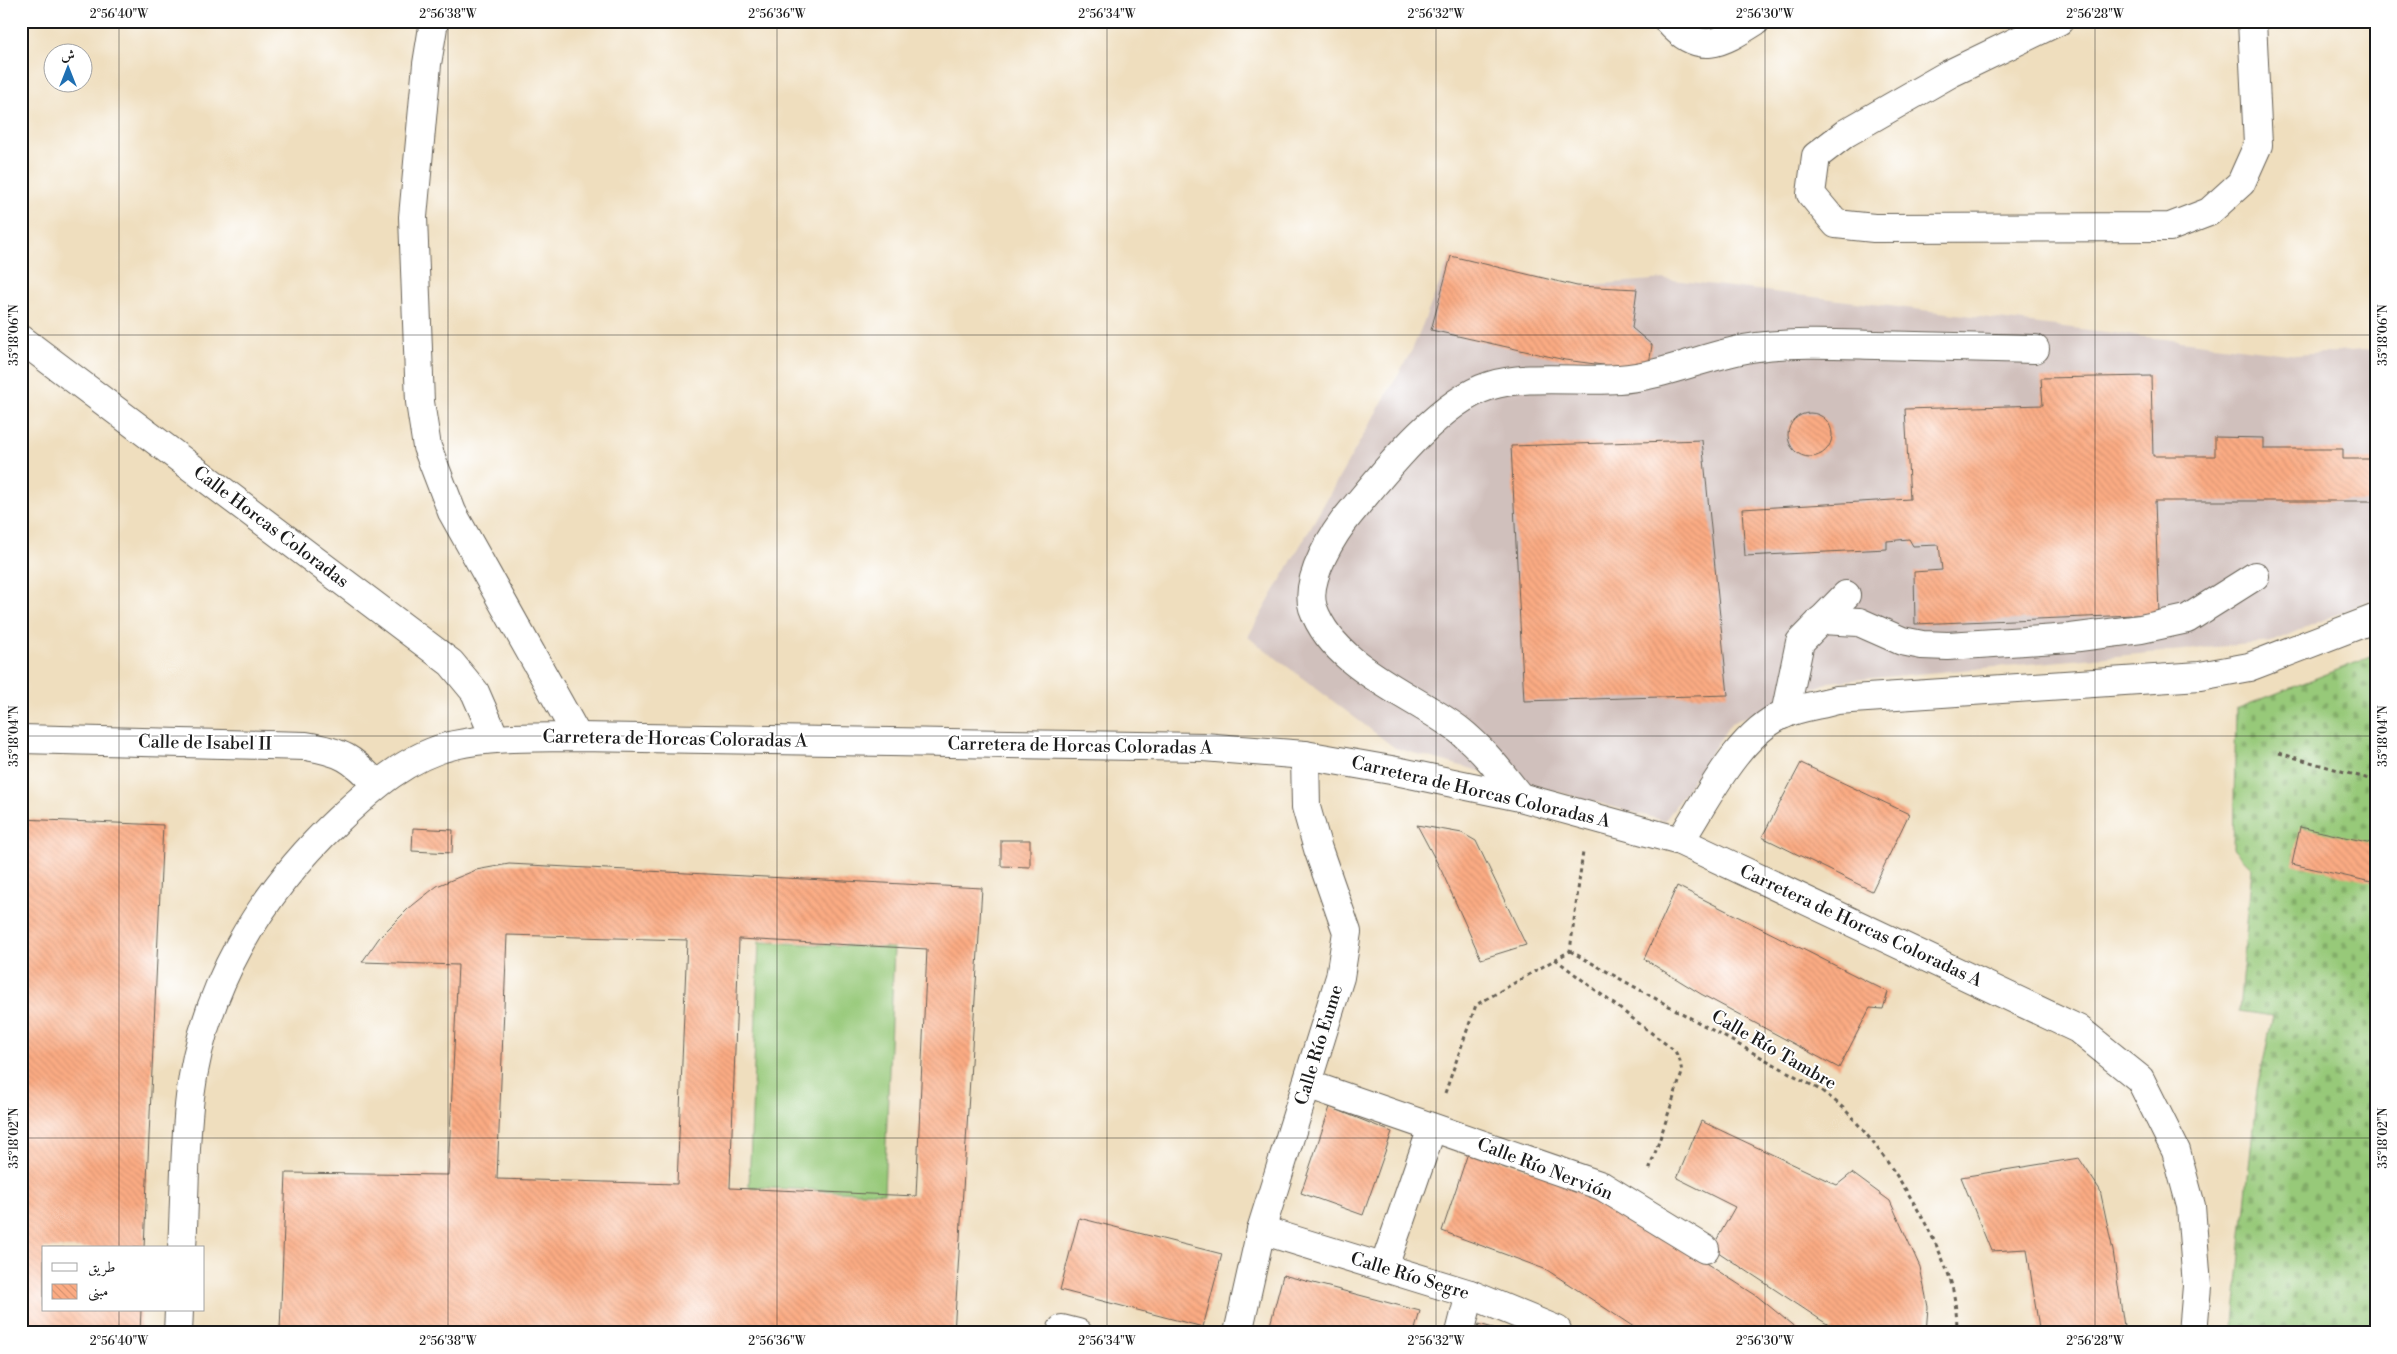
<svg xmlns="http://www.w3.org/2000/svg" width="2397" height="1354" font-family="'Libre Bodoni',Amiri,serif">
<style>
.industrial{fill:#d0c0bc}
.grass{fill:#97c979;stroke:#5a724a}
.cemetery{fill:url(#cemetery-stones);stroke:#5a724a}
.building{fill:url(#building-back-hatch);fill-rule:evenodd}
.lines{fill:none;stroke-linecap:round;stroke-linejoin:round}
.minor-casing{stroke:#666055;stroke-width:30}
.path{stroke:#666055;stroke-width:3;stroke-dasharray:4 4;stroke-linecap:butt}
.minor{stroke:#fff;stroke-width:28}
.ticks{fill:none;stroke:#1c1c1c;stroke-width:1;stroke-opacity:0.45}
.labels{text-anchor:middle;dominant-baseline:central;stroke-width:4;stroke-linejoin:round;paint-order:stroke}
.street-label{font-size:18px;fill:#1c1c1c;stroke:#fff}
.neatline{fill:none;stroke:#1c1c1c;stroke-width:2}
.ticks-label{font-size:12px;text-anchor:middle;fill:#1c1c1c}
</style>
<defs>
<pattern id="cemetery-stones" width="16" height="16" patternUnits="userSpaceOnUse" patternTransform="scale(1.25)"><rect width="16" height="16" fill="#97c979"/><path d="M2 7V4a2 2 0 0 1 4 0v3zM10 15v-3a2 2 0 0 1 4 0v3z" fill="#82ac68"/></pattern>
<pattern id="building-back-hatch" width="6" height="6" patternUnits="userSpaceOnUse" patternTransform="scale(1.25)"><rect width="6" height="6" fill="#fbab83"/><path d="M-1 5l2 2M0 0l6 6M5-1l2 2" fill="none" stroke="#d79371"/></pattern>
</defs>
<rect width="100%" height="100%" fill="#fff"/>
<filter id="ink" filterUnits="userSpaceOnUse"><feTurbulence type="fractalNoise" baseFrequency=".02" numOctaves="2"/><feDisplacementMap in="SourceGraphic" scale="10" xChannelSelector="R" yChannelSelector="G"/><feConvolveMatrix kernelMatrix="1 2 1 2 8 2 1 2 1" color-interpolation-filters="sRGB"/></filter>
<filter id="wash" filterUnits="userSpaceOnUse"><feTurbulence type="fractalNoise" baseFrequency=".0096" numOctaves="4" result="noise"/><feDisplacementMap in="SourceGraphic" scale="20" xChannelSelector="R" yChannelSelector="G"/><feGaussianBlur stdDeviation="1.12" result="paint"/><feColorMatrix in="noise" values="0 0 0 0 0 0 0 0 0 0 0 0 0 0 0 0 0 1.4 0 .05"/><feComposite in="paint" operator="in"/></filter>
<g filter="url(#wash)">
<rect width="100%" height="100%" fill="#efdebe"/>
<!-- industrial -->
<polygon class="industrial" points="1451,256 1577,286 1665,279 2297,355 2376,349 2376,598 2271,642 1829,682 1731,723 1665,821 1395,748 1248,637 1412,350"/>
<!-- grass -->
<polygon class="grass" points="759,942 894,948 884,1193 749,1187"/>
<!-- cemetery -->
<polygon class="cemetery" points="2376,655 2376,1333 2232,1333 2257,1089 2273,1016 2239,1011 2252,868 2233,849 2236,709"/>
<g id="blocks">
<!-- building -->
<g class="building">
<polygon points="1451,256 1577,286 1637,289 1632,328 1652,345 1648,371 1565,360 1431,330"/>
<polygon points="2151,376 2153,456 2215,456 2215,437 2264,438 2264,449 2343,449 2343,459 2376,459 2376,501 2155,501 2159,614 1915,624 1914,572 1942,570 1939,545 1913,546 1909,539 1887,541 1887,549 1745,556 1742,509 1910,499 1905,409 2043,405 2041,378"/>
<circle cx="1810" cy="435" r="22"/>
<polygon points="1702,440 1728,695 1524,701 1511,446"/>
<polygon points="1801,763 1909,814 1872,891 1762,837"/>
<polygon points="21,819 163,825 144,1248 44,1248 44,1310 141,1310 140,1333 21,1333"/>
<polygon points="1417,825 1462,833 1476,841 1526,945 1481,959 1442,872"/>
<polygon points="2300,827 2376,844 2376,883 2292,864"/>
<polygon points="413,828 453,830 452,853 412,851"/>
<polygon points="1001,840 1030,840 1030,867 1001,866"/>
<path d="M509,864L982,888L954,1333H314L280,1331L286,1173L448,1175L458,965L362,962L379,938L408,909L437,886L476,870ZM507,935L687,940L677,1184L497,1179ZM739,939L927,949L916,1196L730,1188Z"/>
<polygon points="1677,886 1888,992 1883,1009 1870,1008 1839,1068 1701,994 1644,959"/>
<polygon points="1330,1107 1392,1132 1363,1215 1301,1193"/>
<polygon points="1701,1121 1837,1185 1852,1173 1890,1201 1920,1267 1928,1307 1926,1333 1828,1333 1833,1328 1712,1248 1735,1207 1677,1178"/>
<polygon points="1469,1150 1589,1188 1757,1296 1802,1333 1643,1333 1547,1270 1442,1231"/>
<polygon points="2079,1158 2100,1190 2113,1251 2125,1333 2012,1333 2012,1331 2039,1329 2027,1249 1991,1251 1961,1177"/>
<polygon points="1079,1218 1222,1254 1203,1327 1060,1290"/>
<polygon points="1283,1275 1420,1311 1414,1333 1268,1333"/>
<polygon points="1479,1324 1507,1332 1507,1333 1477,1333"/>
</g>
</g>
</g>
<g filter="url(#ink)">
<use href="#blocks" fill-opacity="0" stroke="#666055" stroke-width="1"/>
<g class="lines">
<defs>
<g id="minor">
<polyline points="434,21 427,64 413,217 420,402 427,447 452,512 578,737"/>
<path d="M1668,21C1700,57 1721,43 1756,21"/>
<polyline points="2059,21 1949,74 1846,133 1816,156 1811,194 1836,224 1874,228 2170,227 2209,212 2241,183 2258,145 2252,21"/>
<polyline points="21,339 451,663 475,692 495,738"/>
<polyline points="1821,620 1859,622 1902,641 1922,645 1948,646 2071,638 2141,629 2187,619 2255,576"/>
<polyline points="1785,714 1800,642 1846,595"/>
<path d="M21,739L306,746C342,752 352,758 376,784"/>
<path d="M1520,797C1501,773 1483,749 1459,730C1412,694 1334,668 1313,608C1304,579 1334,532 1352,511C1385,471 1439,402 1489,386C1526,374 1580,382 1619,379C1667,376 1710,353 1757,347C1797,342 1836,344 1876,345C1929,346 1982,348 2035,349"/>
<path d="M1680,841C1707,799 1738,734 1784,714C1800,707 1820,705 1837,700L2200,676L2249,667L2376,618"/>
<polyline points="1307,1084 1602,1186 1705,1249"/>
<polyline points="1261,1230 1470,1294 1557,1330"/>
<path d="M182,1248C185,1198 184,1147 190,1097C203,988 260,894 338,820C372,788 407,756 454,745C495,736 536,738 578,737L1203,747L1305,755L1391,770L1520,797L1680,841L2078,1029L2140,1079L2176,1151L2191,1206L2197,1286L2193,1333"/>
<polyline points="1384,1267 1432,1128"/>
<polyline points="1062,1329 1078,1333"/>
<polyline points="178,1333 179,1310"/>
<polyline points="1238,1333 1261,1230 1340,977 1347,932 1318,849 1306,807 1305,755"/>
<polyline points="1460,1333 1470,1294"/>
</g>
</defs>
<!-- minor casing -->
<use href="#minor" class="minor-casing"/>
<!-- path -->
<g class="path">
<polyline points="21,524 29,526"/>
<polyline points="2279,753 2376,781"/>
<path d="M1570,951L1822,1091C1831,1098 1841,1105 1848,1113C1887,1155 1930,1222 1949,1276C1955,1293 1957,1315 1957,1333"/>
<polyline points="1555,959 1675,1051 1680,1061 1682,1073 1649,1171"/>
<polyline points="1445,1093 1476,1005 1570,951 1583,852"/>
</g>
<!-- minor -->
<use href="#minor" class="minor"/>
</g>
</g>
<!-- ticks -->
<path class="ticks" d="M119,21V1248M448,21V1333M777,21V1333M1107,21V1333M1436,21V1333M1765,21V1333M2095,21V1333M21,335H2376M21,736H2376M21,1138H2376M119,1310V1333"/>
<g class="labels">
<!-- street labels -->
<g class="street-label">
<text transform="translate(271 527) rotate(37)">Calle Horcas Coloradas</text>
<text transform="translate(675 739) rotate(1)">Carretera de Horcas Coloradas A</text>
<text transform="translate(205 743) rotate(1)">Calle de Isabel II</text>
<text transform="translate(1080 746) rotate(1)">Carretera de Horcas Coloradas A</text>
<text transform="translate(1481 792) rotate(13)">Carretera de Horcas Coloradas A</text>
<text transform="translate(1861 926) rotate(25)">Carretera de Horcas Coloradas A</text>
<text transform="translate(1319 1045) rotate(-73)">Calle Río Eume</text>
<text transform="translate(1774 1050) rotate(30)">Calle Río Tambre</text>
<text transform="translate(1545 1169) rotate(21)">Calle Río Nervión</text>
<text transform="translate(1410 1276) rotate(17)">Calle Río Segre</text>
</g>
</g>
<!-- margin -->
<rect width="2397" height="1354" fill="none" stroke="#fff" stroke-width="55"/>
<!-- legend -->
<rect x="42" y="1246" width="162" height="65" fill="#ffffff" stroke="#a4a4a4"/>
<rect x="52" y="1263" width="25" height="8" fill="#ffffff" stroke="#a4a4a4"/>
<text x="88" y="1272" font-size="15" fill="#1c1c1c">طريق</text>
<rect x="52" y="1284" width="25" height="15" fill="url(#building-back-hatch)" stroke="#a4a4a4"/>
<text x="88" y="1296" font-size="15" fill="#1c1c1c">مبنى</text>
<!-- north arrow -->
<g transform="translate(68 68)"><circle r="24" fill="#ffffff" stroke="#a4a4a4"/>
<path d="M0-4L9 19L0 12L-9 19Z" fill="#1f6fb2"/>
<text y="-8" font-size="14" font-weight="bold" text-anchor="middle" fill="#1c1c1c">ش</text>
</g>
<rect x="28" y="28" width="2342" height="1298" class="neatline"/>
<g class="ticks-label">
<text x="119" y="18">2°56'40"W</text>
<text x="448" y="18">2°56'38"W</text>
<text x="777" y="18">2°56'36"W</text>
<text x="1107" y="18">2°56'34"W</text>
<text x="1436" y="18">2°56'32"W</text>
<text x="1765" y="18">2°56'30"W</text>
<text x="2095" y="18">2°56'28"W</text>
<text transform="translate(14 335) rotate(-90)" y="4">35°18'06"N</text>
<text transform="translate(2383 335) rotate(-90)" y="4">35°18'06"N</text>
<text transform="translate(14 736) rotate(-90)" y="4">35°18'04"N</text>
<text transform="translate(2383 736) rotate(-90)" y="4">35°18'04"N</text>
<text transform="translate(14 1138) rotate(-90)" y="4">35°18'02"N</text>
<text transform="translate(2383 1138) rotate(-90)" y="4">35°18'02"N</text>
<text x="119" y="1345">2°56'40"W</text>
<text x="448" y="1345">2°56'38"W</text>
<text x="777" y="1345">2°56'36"W</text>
<text x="1107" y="1345">2°56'34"W</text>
<text x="1436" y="1345">2°56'32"W</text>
<text x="1765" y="1345">2°56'30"W</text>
<text x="2095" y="1345">2°56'28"W</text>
</g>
</svg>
